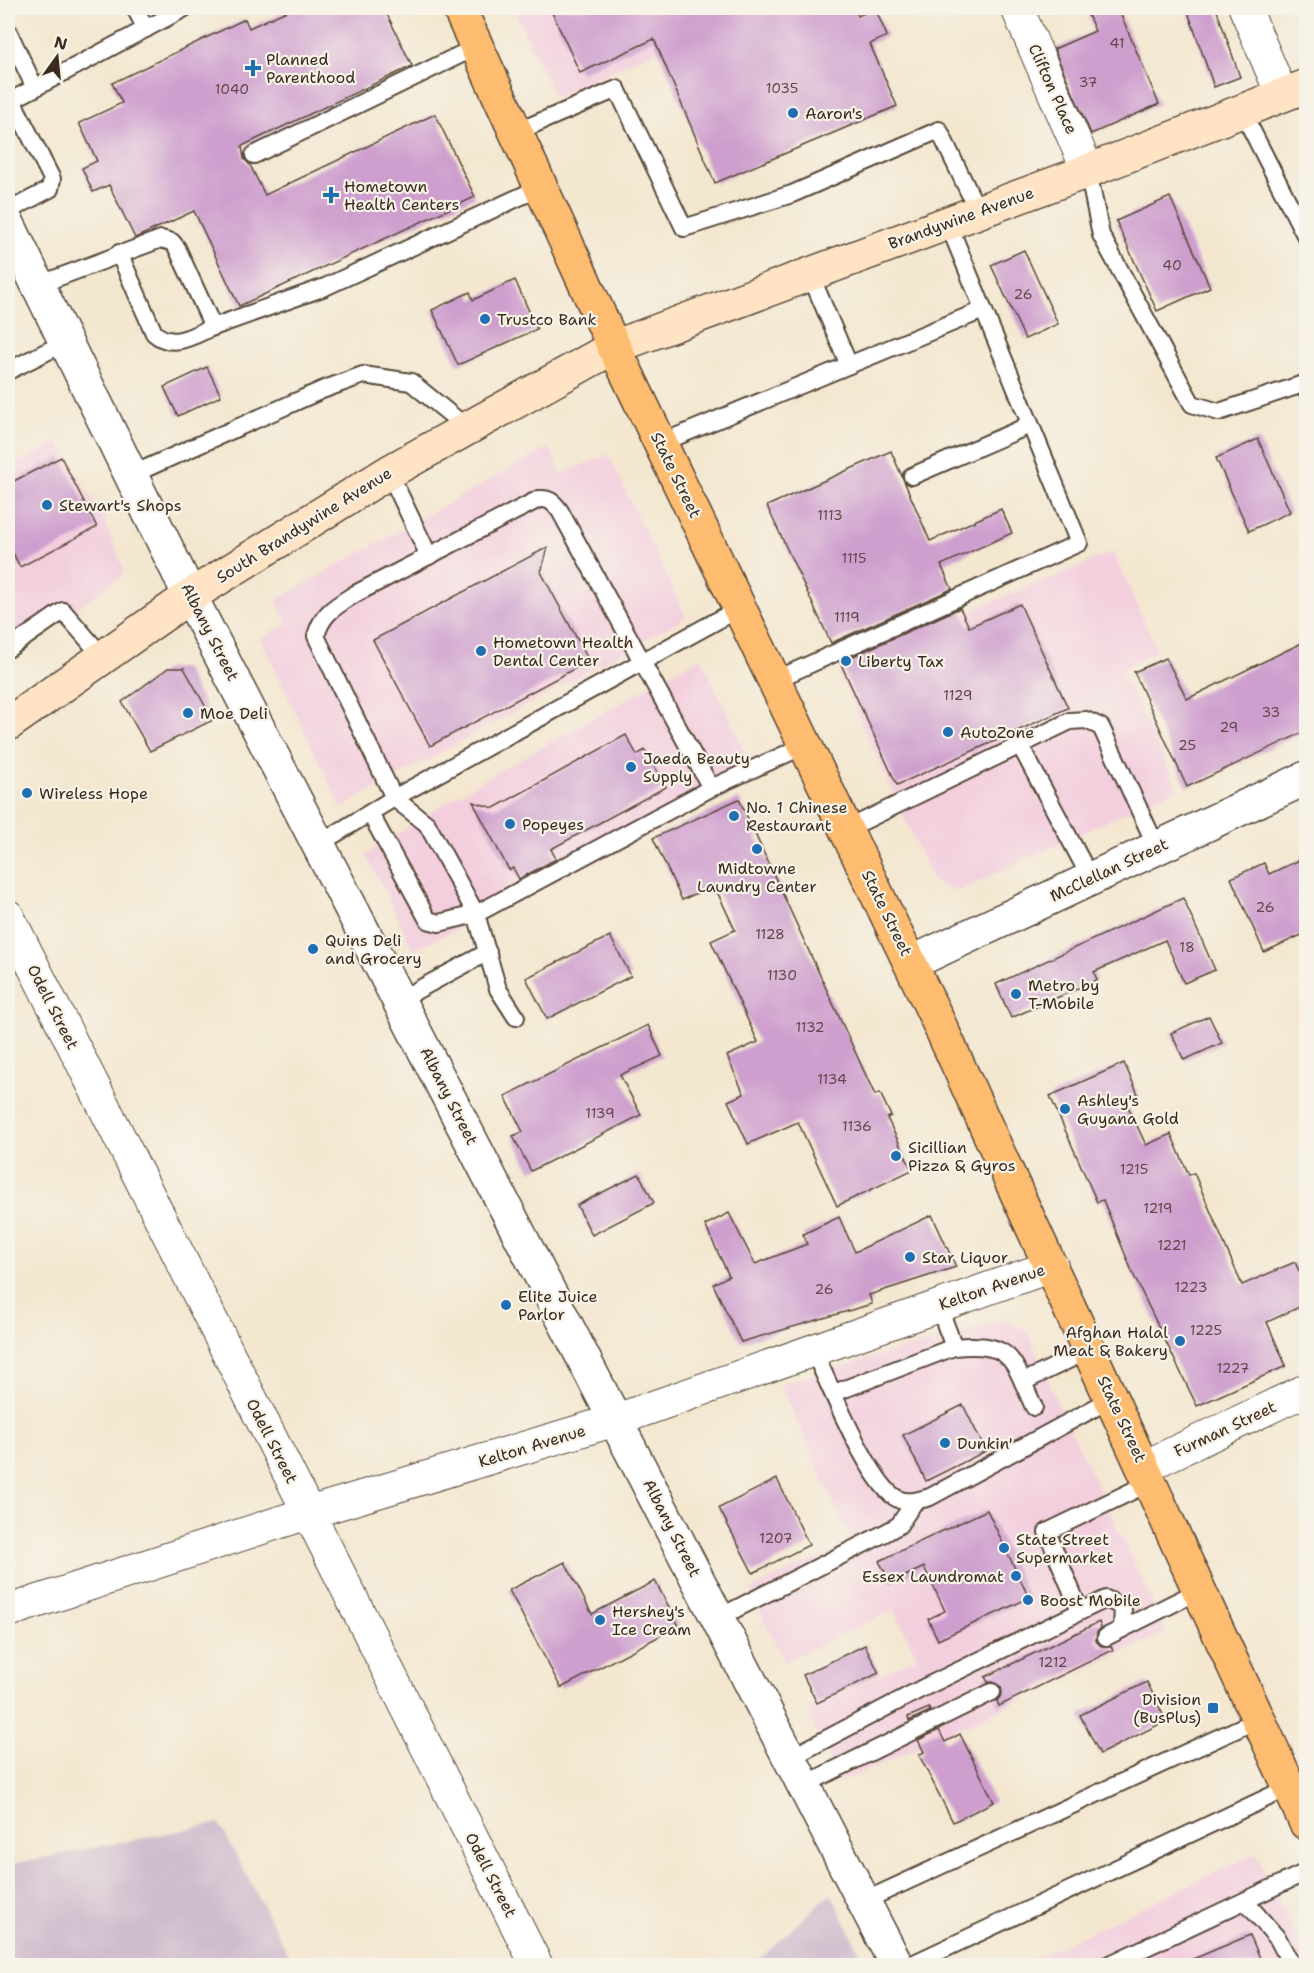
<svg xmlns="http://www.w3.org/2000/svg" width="1314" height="1973" font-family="'Shantell Sans',sans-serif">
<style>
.built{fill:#f3cfde}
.industrial{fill:#cfbdce}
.building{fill:#ce9fce}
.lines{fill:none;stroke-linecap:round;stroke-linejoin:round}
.service-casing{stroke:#574639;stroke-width:20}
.minor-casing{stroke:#574639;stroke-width:34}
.tertiary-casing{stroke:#574639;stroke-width:36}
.secondary-casing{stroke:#574639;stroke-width:36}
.primary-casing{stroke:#574639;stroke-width:36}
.service{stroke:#fff;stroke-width:16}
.minor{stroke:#fff;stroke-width:32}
.tertiary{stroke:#fff;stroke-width:33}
.secondary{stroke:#fee4c5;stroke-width:33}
.primary{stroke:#fdbc6f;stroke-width:33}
.poi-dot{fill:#1f6fb2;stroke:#f7f3e8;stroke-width:2}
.labels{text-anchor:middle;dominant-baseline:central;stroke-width:4.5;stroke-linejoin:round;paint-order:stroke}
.number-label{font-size:14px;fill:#60474a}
.poi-label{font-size:16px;fill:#3b2a1e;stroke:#f7f3e8;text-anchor:start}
.street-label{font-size:16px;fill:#3b2a1e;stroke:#f7f3e8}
</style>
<rect width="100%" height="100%" fill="#f7f3e8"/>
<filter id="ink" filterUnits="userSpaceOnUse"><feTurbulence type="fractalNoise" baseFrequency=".0167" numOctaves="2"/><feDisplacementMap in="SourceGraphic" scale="12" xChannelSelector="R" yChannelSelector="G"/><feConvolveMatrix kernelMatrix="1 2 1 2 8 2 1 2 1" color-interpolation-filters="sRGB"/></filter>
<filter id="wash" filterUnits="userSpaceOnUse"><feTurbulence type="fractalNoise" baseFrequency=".008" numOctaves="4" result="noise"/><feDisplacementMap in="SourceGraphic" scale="24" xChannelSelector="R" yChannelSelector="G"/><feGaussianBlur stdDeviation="1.35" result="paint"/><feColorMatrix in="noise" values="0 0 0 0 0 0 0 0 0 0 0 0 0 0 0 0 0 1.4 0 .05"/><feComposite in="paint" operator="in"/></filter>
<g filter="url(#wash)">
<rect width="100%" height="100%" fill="#f3e7d0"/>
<!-- built -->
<g class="built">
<polygon points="513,8 748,8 555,97"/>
<polygon points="58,443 102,515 124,570 119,578 8,658 8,467"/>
<polygon points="549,447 561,474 608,454 686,617 341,808 260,638 287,625 276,600"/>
<polygon points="1113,552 1157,650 1121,670 1178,788 956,892 933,881 838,673 974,610"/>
<polygon points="701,657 758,781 414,950 366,855 456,796"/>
<polygon points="1005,1320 1027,1330 1063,1414 1167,1632 840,1783 806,1709 917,1657 894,1610 784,1662 750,1590 851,1542 780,1384"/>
<polygon points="1257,1853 1306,1957 1306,1966 1018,1966"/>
</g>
<!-- industrial -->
<g class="industrial">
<polygon points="219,1823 294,1965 8,1965 8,1865"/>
<polygon points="831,1893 866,1965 753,1965"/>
</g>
<g id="blocks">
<!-- building -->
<g class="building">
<polygon points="293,8 384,8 412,66 242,146 244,159 250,165 265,195 435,114 475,197 239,306 194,211 135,238 109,185 93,192 82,168 97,161 79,123 122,103 112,83 245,19 249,28"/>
<polygon points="550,8 855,8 858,16 875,8 887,36 870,44 897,106 715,183 654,39 580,73"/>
<polygon points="1085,8 1118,8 1159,104 1091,134 1054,49 1095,31"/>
<polygon points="1200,8 1216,8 1240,77 1214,87 1188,12"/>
<polygon points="1170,197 1210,287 1157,311 1116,221"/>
<polygon points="1024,250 1058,324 1025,339 991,265"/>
<polygon points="515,280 537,329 458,365 432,310 470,292 473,300"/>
<polygon points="207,367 221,396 178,416 164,387"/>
<polygon points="1258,439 1290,512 1249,531 1216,458"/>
<polygon points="891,451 930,541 1001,509 1012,533 941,565 952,589 831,643 767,506"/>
<polygon points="61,457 97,527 20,567 8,543 8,484"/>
<polygon points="548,547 541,572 589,661 430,746 373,640"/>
<polygon points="1020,604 1068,708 897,785 840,662 960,608 969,627"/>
<polygon points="1306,641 1306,731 1187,787 1134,672 1166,658 1187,699"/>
<polygon points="168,668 184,668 213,720 150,751 122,702"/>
<polygon points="626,735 637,755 645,750 666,787 551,849 556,859 519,879 513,868 509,870 473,802 494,808"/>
<polygon points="739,799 875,1095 880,1093 891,1116 887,1118 912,1170 837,1206 798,1122 748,1144 728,1101 744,1094 727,1056 758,1042 711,941 735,930 714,885 682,900 653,838"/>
<polygon points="1306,857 1306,933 1264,952 1231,878 1264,863 1269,874"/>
<polygon points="1183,898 1215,970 1184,983 1165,940 1094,972 1097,980 1011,1018 996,984"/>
<polygon points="610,936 631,976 547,1019 526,978"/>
<polygon points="1209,1016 1222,1043 1184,1060 1171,1033"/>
<polygon points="648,1025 662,1056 620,1075 641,1115 531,1171 513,1136 523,1132 505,1096"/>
<polygon points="1124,1063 1138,1094 1125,1100 1146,1145 1171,1134 1189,1175 1194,1173 1242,1285 1295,1262 1306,1287 1306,1304 1267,1322 1286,1366 1197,1406 1134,1276 1103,1200 1097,1202 1050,1096"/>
<polygon points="639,1174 654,1203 592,1235 577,1205"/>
<polygon points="729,1213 755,1264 807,1244 803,1234 839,1217 855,1252 932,1215 956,1267 869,1295 872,1304 741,1342 713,1284 729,1276 705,1225"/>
<polygon points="963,1405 986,1451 926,1481 903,1435"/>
<polygon points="777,1479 809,1545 753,1573 719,1508"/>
<polygon points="987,1510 1029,1598 938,1640 928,1619 945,1611 924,1567 891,1583 879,1561"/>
<polygon points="565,1562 592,1614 655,1581 679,1626 561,1688 509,1590"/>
<polygon points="1099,1622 1101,1628 1097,1632 1096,1641 1101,1646 1111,1646 1113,1650 999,1706 997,1701 1002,1693 1001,1687 993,1682 988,1682 985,1677"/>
<polygon points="865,1645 879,1673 817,1703 803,1675"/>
<polygon points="1147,1682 1166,1721 1100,1754 1080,1715"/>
<polygon points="929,1708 930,1711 909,1721 908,1717"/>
<polygon points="939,1730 945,1742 960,1734 994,1802 953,1822 919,1755 924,1752 918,1740"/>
<polygon points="1250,1935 1263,1965 1179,1965"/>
</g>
</g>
</g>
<g filter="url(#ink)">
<use href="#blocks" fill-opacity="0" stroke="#574639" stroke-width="1.5"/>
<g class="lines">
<defs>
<g id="service">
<polyline points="135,8 146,29"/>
<polyline points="8,31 35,88"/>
<polyline points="12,100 185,8"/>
<polyline points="8,103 12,100 52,179 50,189 8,211"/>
<polyline points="1242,111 1306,237"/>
<polyline points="516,132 617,89 684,228 792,194 939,130 978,211"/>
<polyline points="254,155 476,47"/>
<polyline points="1088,171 1101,235 1192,404 1219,412 1306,383"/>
<path d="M119,253L154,333C173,350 194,335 213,327"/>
<polyline points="38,285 161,239 172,242 177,248 213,327 325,287 541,187"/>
<polyline points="849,365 983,310"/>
<polyline points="8,371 66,342"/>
<polyline points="661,443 849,365 810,274"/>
<polyline points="389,472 429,556"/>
<polyline points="131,475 322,390 363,375 411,382 467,428"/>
<polyline points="912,476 1030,425"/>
<path d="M740,608L394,798L316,636C322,613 336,606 355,594L539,499C550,498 554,503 560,511L711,788L806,745"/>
<polyline points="8,649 63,611 102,656"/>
<polyline points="775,680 1079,543 948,223"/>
<polyline points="1020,745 1091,879"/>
<polyline points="370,813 428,920 439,923 476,914 711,788"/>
<polyline points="847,829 1070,721 1086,720 1101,727 1157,848"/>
<polyline points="319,844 394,798 427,824 476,914 498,989 516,1017"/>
<polyline points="399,1000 488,952"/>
<polyline points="938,1305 954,1347"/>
<path d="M813,1350C829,1382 869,1485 898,1499C908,1504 920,1500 930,1497L1113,1398"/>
<polyline points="1023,1382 1091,1349"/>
<path d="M834,1393L954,1347C1014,1341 1012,1360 1034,1407"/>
<polyline points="1080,1611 1047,1532 1151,1482"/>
<polyline points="718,1618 885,1533 899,1525 915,1501"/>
<polyline points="1106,1637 1200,1590"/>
<polyline points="790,1758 921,1689 1106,1599 1123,1607 1122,1629"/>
<polyline points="804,1785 992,1692"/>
<polyline points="864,1901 1259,1719"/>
<polyline points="1245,1901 1278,1939 1292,1966"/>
<polyline points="908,1966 1290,1787"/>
<polyline points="1106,1966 1306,1872"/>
</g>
<g id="minor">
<polyline points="1017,8 1088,171"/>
<polyline points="1245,8 1282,95"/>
<polyline points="8,916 537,1966"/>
<polyline points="1144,1467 1306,1390"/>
<polyline points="8,1611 308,1513 616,1420 1052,1266"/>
</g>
<g id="tertiary">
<polyline points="8,224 190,596 897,1966"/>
<polyline points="911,963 1306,778"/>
</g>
<polyline id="secondary" points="8,724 190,596 389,472 614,347 1088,171 1306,86"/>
<polyline id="primary" points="459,8 614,347 935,1015 1306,1823"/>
</defs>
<!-- service casing -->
<use href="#service" class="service-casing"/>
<!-- minor casing -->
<use href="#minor" class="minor-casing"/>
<!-- tertiary casing -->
<use href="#tertiary" class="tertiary-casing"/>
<!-- secondary casing -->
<use href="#secondary" class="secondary-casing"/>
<!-- primary casing -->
<use href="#primary" class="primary-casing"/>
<!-- service -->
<use href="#service" class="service"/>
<!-- minor -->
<use href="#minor" class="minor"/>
<!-- tertiary -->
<use href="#tertiary" class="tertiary"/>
<!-- secondary -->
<use href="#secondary" class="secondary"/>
<!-- primary -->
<use href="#primary" class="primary"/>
</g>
</g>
<!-- markers -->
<g class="poi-dot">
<path d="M250 59h6v6h6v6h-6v6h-6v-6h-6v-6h6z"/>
<circle cx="793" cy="113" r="6"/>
<path d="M328 186h6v6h6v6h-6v6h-6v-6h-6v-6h6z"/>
<circle cx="485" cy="319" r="6"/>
<circle cx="47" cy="505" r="6"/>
<circle cx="481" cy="651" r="6"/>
<circle cx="846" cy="661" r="6"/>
<circle cx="188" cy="713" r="6"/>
<circle cx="948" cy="732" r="6"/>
<circle cx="631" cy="767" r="6"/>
<circle cx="27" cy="793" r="6"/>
<circle cx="734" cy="816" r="6"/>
<circle cx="510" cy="824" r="6"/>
<circle cx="757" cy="849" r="6"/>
<circle cx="313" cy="949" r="6"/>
<circle cx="1016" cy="994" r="6"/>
<circle cx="1065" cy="1109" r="6"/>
<circle cx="896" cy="1156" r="6"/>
<circle cx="910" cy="1257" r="6"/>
<circle cx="506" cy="1305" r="6"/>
<circle cx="1180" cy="1341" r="6"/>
<circle cx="945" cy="1443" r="6"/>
<circle cx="1004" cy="1548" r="6"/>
<circle cx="1016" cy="1576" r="6"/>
<circle cx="1028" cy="1600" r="6"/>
<circle cx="600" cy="1620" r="6"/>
<rect x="1207" y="1702" width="12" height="12" rx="3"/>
</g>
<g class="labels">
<!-- number labels -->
<g class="number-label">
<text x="1117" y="43">41</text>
<text x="1088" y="82">37</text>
<text x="782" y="88">1035</text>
<text x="232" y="89">1040</text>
<text x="1172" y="265">40</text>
<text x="1023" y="294">26</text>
<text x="830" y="515">1113</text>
<text x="854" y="558">1115</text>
<text x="847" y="617">1119</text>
<text x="958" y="695">1129</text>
<text x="1271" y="712">33</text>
<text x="1229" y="727">29</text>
<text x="1187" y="745">25</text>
<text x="1265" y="907">26</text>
<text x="770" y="934">1128</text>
<text x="1187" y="947">18</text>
<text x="782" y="975">1130</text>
<text x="810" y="1027">1132</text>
<text x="832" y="1079">1134</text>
<text x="600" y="1113">1139</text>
<text x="857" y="1126">1136</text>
<text x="1134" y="1169">1215</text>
<text x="1158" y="1208">1219</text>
<text x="1172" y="1245">1221</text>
<text x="1191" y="1287">1223</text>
<text x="824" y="1289">26</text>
<text x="1206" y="1330">1225</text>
<text x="1233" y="1368">1227</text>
<text x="776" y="1538">1207</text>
<text x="1053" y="1662">1212</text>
</g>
<!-- poi labels -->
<g class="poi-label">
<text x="266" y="59">Planned<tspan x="266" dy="18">Parenthood</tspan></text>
<text x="805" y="113">Aaron's</text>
<text x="344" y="186">Hometown<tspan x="344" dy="18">Health Centers</tspan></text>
<text x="497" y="319">Trustco Bank</text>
<text x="59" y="505">Stewart's Shops</text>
<text x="493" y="642">Hometown Health<tspan x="493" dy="18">Dental Center</tspan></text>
<text x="858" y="661">Liberty Tax</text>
<text x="200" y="713">Moe Deli</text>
<text x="960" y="732">AutoZone</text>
<text x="643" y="758">Jaeda Beauty<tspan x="643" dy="18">Supply</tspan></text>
<text x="39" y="793">Wireless Hope</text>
<text x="746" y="807">No. 1 Chinese<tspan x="746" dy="18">Restaurant</tspan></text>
<text x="522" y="824">Popeyes</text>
<text x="757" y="868" text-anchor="middle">Midtowne<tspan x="757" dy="18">Laundry Center</tspan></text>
<text x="325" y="940">Quins Deli<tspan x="325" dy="18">and Grocery</tspan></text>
<text x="1028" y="985">Metro by<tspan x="1028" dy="18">T-Mobile</tspan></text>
<text x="1077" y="1100">Ashley's<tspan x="1077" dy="18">Guyana Gold</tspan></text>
<text x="908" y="1147">Sicillian<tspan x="908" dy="18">Pizza &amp; Gyros</tspan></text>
<text x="922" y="1257">Star Liquor</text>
<text x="518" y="1296">Elite Juice<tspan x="518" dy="18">Parlor</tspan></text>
<text x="1168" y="1332" text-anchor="end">Afghan Halal<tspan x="1168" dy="18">Meat &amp; Bakery</tspan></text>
<text x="957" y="1443">Dunkin'</text>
<text x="1016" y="1539">State Street<tspan x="1016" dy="18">Supermarket</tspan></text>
<text x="1004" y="1576" text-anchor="end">Essex Laundromat</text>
<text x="1040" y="1600">Boost Mobile</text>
<text x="612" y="1611">Hershey's<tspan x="612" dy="18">Ice Cream</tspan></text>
<text x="1201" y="1699" text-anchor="end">Division<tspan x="1201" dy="18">(BusPlus)</tspan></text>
</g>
<!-- street labels -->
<g class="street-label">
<text transform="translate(1053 89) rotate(66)">Clifton Place</text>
<text transform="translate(961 218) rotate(-20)">Brandywine Avenue</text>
<text transform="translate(676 475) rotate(64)">State Street</text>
<text transform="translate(304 525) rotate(-32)">South Brandywine Avenue</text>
<text transform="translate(210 632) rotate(63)">Albany Street</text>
<text transform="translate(1109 870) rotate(-25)">McClellan Street</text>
<text transform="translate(887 913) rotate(64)">State Street</text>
<text transform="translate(53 1007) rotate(63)">Odell Street</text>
<text transform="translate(449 1096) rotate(63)">Albany Street</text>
<text transform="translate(992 1287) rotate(-19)">Kelton Avenue</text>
<text transform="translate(1122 1419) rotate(65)">State Street</text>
<text transform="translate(1225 1429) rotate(-25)">Furman Street</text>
<text transform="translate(272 1441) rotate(63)">Odell Street</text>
<text transform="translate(532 1446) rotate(-17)">Kelton Avenue</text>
<text transform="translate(672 1528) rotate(63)">Albany Street</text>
<text transform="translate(491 1875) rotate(63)">Odell Street</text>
</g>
</g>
<!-- margin -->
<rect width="1314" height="1973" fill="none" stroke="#f7f3e8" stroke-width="30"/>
<!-- north arrow -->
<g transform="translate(57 57) rotate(15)" stroke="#f7f3e8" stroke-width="4.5" paint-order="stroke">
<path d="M0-4.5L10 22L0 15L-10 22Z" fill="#3b2a1e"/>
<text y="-9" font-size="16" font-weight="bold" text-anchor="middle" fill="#3b2a1e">N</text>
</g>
</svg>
